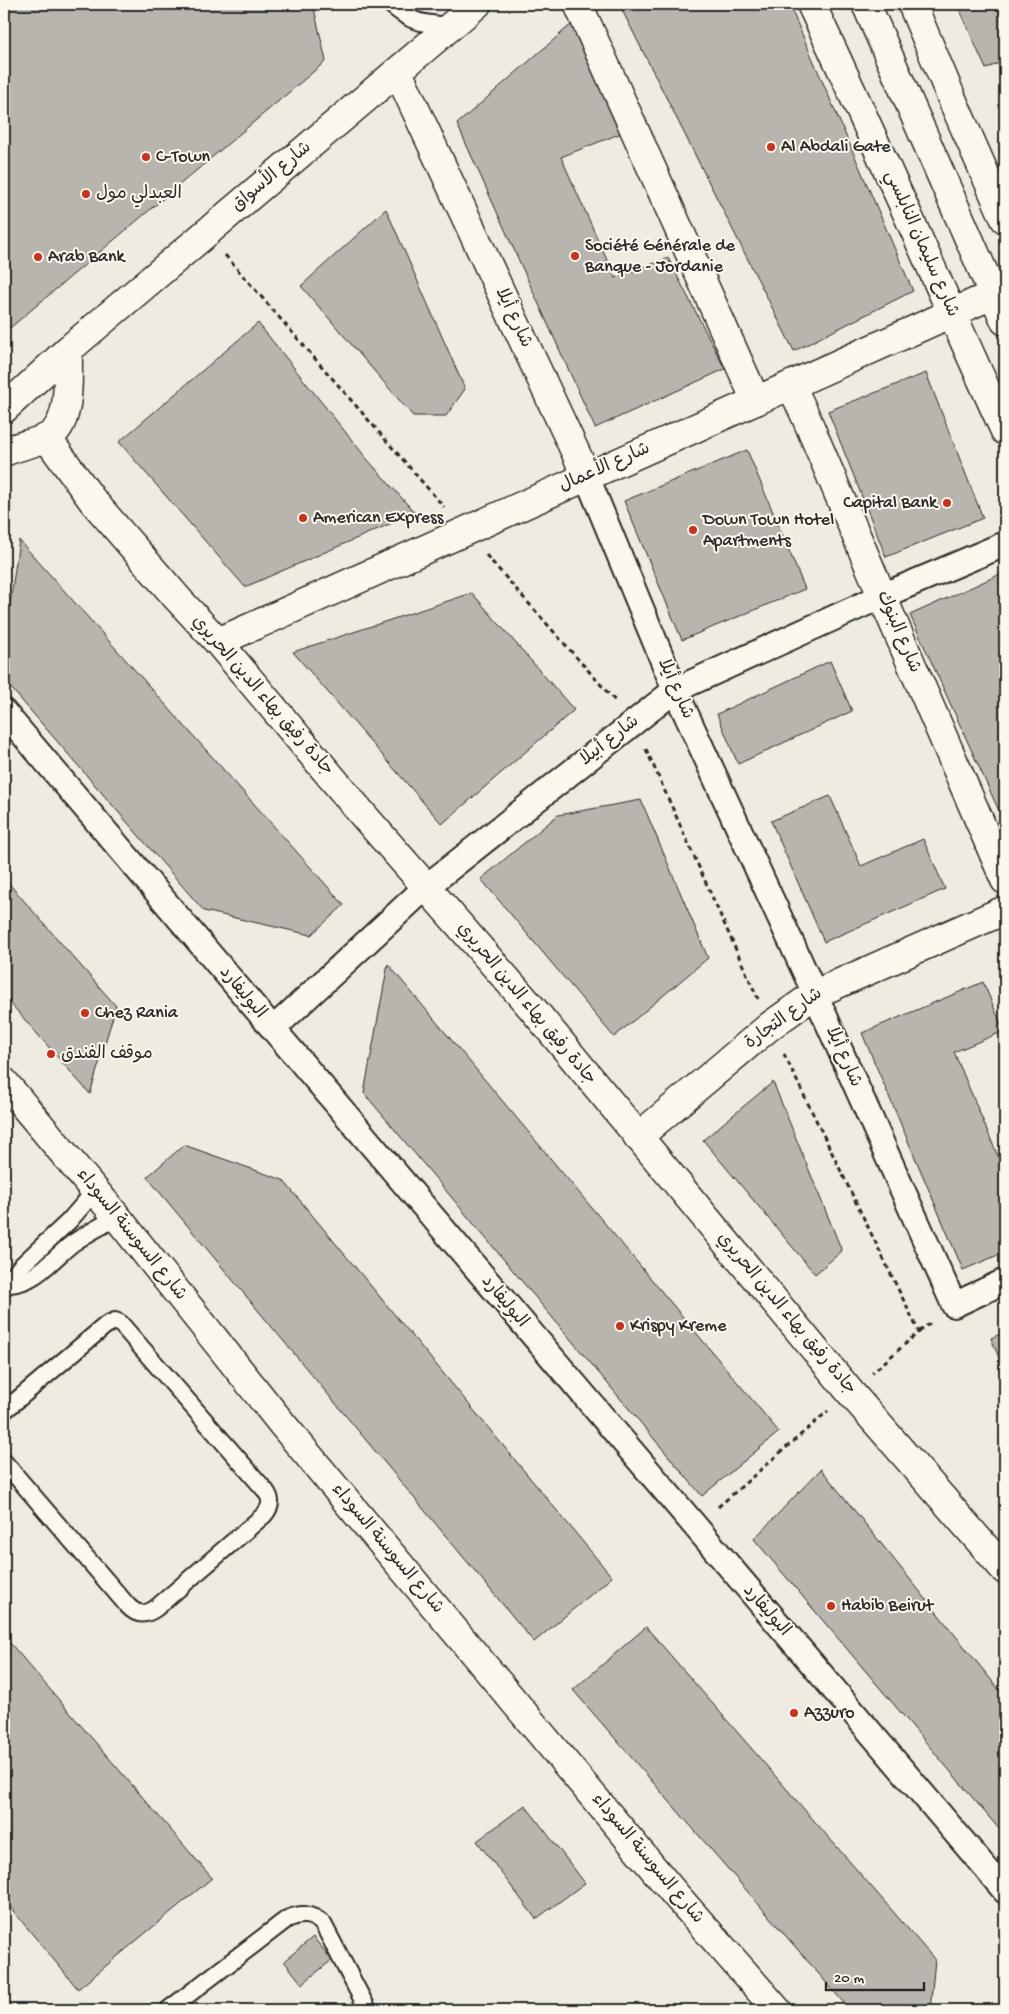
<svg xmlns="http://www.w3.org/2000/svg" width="1009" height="2014" font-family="'Gochi Hand','Playpen Sans Arabic',sans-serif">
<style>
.building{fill:#b8b5ae;stroke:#2b2b2b}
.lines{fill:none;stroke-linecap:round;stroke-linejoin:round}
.service-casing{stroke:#2b2b2b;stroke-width:20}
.pedestrian-casing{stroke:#2b2b2b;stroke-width:28}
.minor-casing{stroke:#2b2b2b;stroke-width:31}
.secondary-casing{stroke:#2b2b2b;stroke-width:31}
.path{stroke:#2b2b2b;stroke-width:3;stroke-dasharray:5 4;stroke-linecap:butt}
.service{stroke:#fbf7ec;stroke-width:16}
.pedestrian{stroke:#fbf7ec;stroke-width:24}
.minor{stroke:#fbf7ec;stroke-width:28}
.secondary{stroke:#fbf7ec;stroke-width:28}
.poi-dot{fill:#c8321e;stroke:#fbf7ec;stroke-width:2}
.labels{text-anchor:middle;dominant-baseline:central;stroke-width:4;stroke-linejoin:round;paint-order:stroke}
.poi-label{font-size:18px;fill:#2b2b2b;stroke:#fbf7ec;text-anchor:start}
.street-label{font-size:18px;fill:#2b2b2b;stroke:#fbf7ec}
</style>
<rect width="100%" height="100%" fill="#eeebe0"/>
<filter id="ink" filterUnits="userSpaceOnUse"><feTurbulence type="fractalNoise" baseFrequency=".02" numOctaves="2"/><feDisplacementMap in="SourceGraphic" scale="10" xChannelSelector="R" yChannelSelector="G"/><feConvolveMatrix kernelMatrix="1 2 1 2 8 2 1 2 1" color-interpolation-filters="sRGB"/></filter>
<g filter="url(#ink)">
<!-- building -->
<g class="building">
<polygon points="4,4 313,4 326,61 4,333"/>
<polygon points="619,4 789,4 913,291 794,351"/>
<polygon points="957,4 1005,4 1005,60 986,69"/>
<polygon points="574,22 624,132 561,157 615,278 668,258 725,369 595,428 457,124"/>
<polygon points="386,209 465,389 446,416 413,416 301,286"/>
<polygon points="258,323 367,459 415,513 245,587 119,442"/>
<polygon points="926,373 983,518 886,557 828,411"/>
<polygon points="747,450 805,589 682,640 624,501"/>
<polygon points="19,540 344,905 311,935 204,911 4,680 4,647"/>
<polygon points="1005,572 1005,824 910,615"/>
<polygon points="472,593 574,710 442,824 293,652"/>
<polygon points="830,661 852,711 738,764 717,714"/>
<polygon points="830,796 861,866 923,839 945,889 824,942 771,821"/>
<polygon points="641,800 708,958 614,1037 481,879 558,815"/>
<polygon points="4,878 116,1006 90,1094 4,996"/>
<polygon points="388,964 779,1432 702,1496 364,1093"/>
<polygon points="983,982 1004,1031 954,1052 1005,1173 1005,1252 963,1270 862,1033"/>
<polygon points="773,1082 842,1251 815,1274 703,1140"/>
<polygon points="184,1145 283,1180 612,1577 534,1642 147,1177"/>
<polygon points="1005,1332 1005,1373 991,1338"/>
<polygon points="821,1469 1005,1697 1005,1836 754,1539"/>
<polygon points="646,1627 935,1960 930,2010 850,2010 573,1690"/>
<polygon points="4,1636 212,1878 78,1989 4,1900"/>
<polygon points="525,1805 585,1883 536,1919 477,1841"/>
<polygon points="313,1937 332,1960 302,1984 284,1961"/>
</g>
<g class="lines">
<defs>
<g id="service">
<path d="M390,4C414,24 420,23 451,26"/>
<path d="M4,1277L9,1284C35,1284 54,1257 73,1243C87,1233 102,1226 117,1217"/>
<polyline points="4,1288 21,1266 69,1221 95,1191"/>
<path d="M4,1411L106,1325L115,1321L120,1323L265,1490C272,1499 272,1506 264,1515L156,1608C145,1616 136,1615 127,1605L4,1462"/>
<path d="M168,2010L287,1919C301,1913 311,1913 323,1924L368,2010"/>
</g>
<g id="pedestrian">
<polyline points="587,477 675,690 815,994 954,1305 1005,1281"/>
<polyline points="4,712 1005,1891"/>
<polyline points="273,1029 426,887 675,690 882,596 1005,544"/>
</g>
<g id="minor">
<polyline points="578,4 756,401"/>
<path d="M811,4C878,145 940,289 1005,431"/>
<polyline points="398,72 587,477"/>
<polyline points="791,385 805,415 882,596 1005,880"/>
<polyline points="4,409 68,350 477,4"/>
<polyline points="47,438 93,501 178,599 218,642 364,816 532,1008 850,1392 1005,1570"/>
<path d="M4,452C17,446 36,443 48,437C73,423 67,375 68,350"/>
<polyline points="218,642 992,295"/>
<polyline points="4,1082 117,1217 283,1425 674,1893 777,2010"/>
<polyline points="638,1137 770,1026 815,994 1005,910"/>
</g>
<g id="secondary">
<polyline points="866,4 1005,321"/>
<polyline points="912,4 952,99 1005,219"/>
</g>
</defs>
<!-- service casing -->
<use href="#service" class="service-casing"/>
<!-- pedestrian casing -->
<use href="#pedestrian" class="pedestrian-casing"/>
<!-- minor casing -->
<use href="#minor" class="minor-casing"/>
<!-- secondary casing -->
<use href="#secondary" class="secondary-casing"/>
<!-- path -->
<g class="path">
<polyline points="225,255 444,507"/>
<polyline points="486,555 616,702"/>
<polyline points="646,749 758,999"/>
<polyline points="784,1054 919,1332 872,1373"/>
<polyline points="919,1332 933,1321"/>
<polyline points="718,1507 828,1411"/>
</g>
<!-- service -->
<use href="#service" class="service"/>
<!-- pedestrian -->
<use href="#pedestrian" class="pedestrian"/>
<!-- minor -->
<use href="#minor" class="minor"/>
<!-- secondary -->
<use href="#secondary" class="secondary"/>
</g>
</g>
<!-- markers -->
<g class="poi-dot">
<circle cx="771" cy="147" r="5"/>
<circle cx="146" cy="157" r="5"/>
<circle cx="86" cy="194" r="5"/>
<circle cx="575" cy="256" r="5"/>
<circle cx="38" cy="257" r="5"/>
<circle cx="947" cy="503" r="5"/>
<circle cx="303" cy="518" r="5"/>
<circle cx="693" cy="530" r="5"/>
<circle cx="85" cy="1013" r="5"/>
<circle cx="51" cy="1054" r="5"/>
<circle cx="620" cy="1326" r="5"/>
<circle cx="831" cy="1606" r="5"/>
<circle cx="794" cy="1713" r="5"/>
</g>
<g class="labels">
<!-- poi labels -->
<g class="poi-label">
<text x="781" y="147">Al Abdali Gate</text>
<text x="156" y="157">C-Town</text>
<text x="96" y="194">العبدلي مول</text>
<text x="585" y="246">Société Générale de<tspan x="585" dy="21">Banque - Jordanie</tspan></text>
<text x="48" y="257">Arab Bank</text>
<text x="937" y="503" text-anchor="end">Capital Bank</text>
<text x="313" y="518">American Express</text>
<text x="703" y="520">Down Town Hotel<tspan x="703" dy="21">Apartments</tspan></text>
<text x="95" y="1013">Chez Rania</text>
<text x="61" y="1054">موقف الفندق</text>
<text x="630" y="1326">Krispy Kreme</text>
<text x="841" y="1606">Habib Beirut</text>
<text x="804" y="1713">Azzuro</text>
</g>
<!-- street labels -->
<g class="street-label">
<text transform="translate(272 177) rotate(-40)">شارع الأسواق</text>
<text transform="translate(921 244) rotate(66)">شارع سليمان النابلسي</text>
<text transform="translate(513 318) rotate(65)">شارع أيلا</text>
<text transform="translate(605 468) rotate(-24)">شارع الأعمال</text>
<text transform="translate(898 632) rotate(67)">شارع البنوك</text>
<text transform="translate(675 689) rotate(66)">شارع أيلا</text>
<text transform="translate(262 696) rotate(49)">جادة رفيق بهاء الدين الحريري</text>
<text transform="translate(610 741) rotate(-38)">شارع أبيلا</text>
<text transform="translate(242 993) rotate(50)">البوليفارد</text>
<text transform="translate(526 1004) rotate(50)">جادة رفيق بهاء الدين الحريري</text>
<text transform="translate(784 1019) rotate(-36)">شارع التجارة</text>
<text transform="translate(843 1057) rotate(66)">شارع أيلا</text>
<text transform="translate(131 1235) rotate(51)">شارع السوسنة السوداء</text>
<text transform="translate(504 1302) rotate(50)">البوليفارد</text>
<text transform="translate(786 1314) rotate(50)">جادة رفيق بهاء الدين الحريري</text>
<text transform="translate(387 1549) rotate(50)">شارع السوسنة السوداء</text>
<text transform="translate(766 1611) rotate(49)">البوليفارد</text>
<text transform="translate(647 1859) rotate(50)">شارع السوسنة السوداء</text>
</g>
</g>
<!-- margin -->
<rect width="1009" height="2014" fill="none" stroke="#fbf7ec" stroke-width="20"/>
<rect x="10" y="10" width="989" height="1994" fill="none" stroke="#2b2b2b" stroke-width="2" filter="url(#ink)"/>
<!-- scale -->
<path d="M826 1982v8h98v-8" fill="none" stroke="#2b2b2b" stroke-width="2.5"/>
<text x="834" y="1982" font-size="15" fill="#2b2b2b" stroke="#fbf7ec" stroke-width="4" paint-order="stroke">20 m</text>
</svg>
